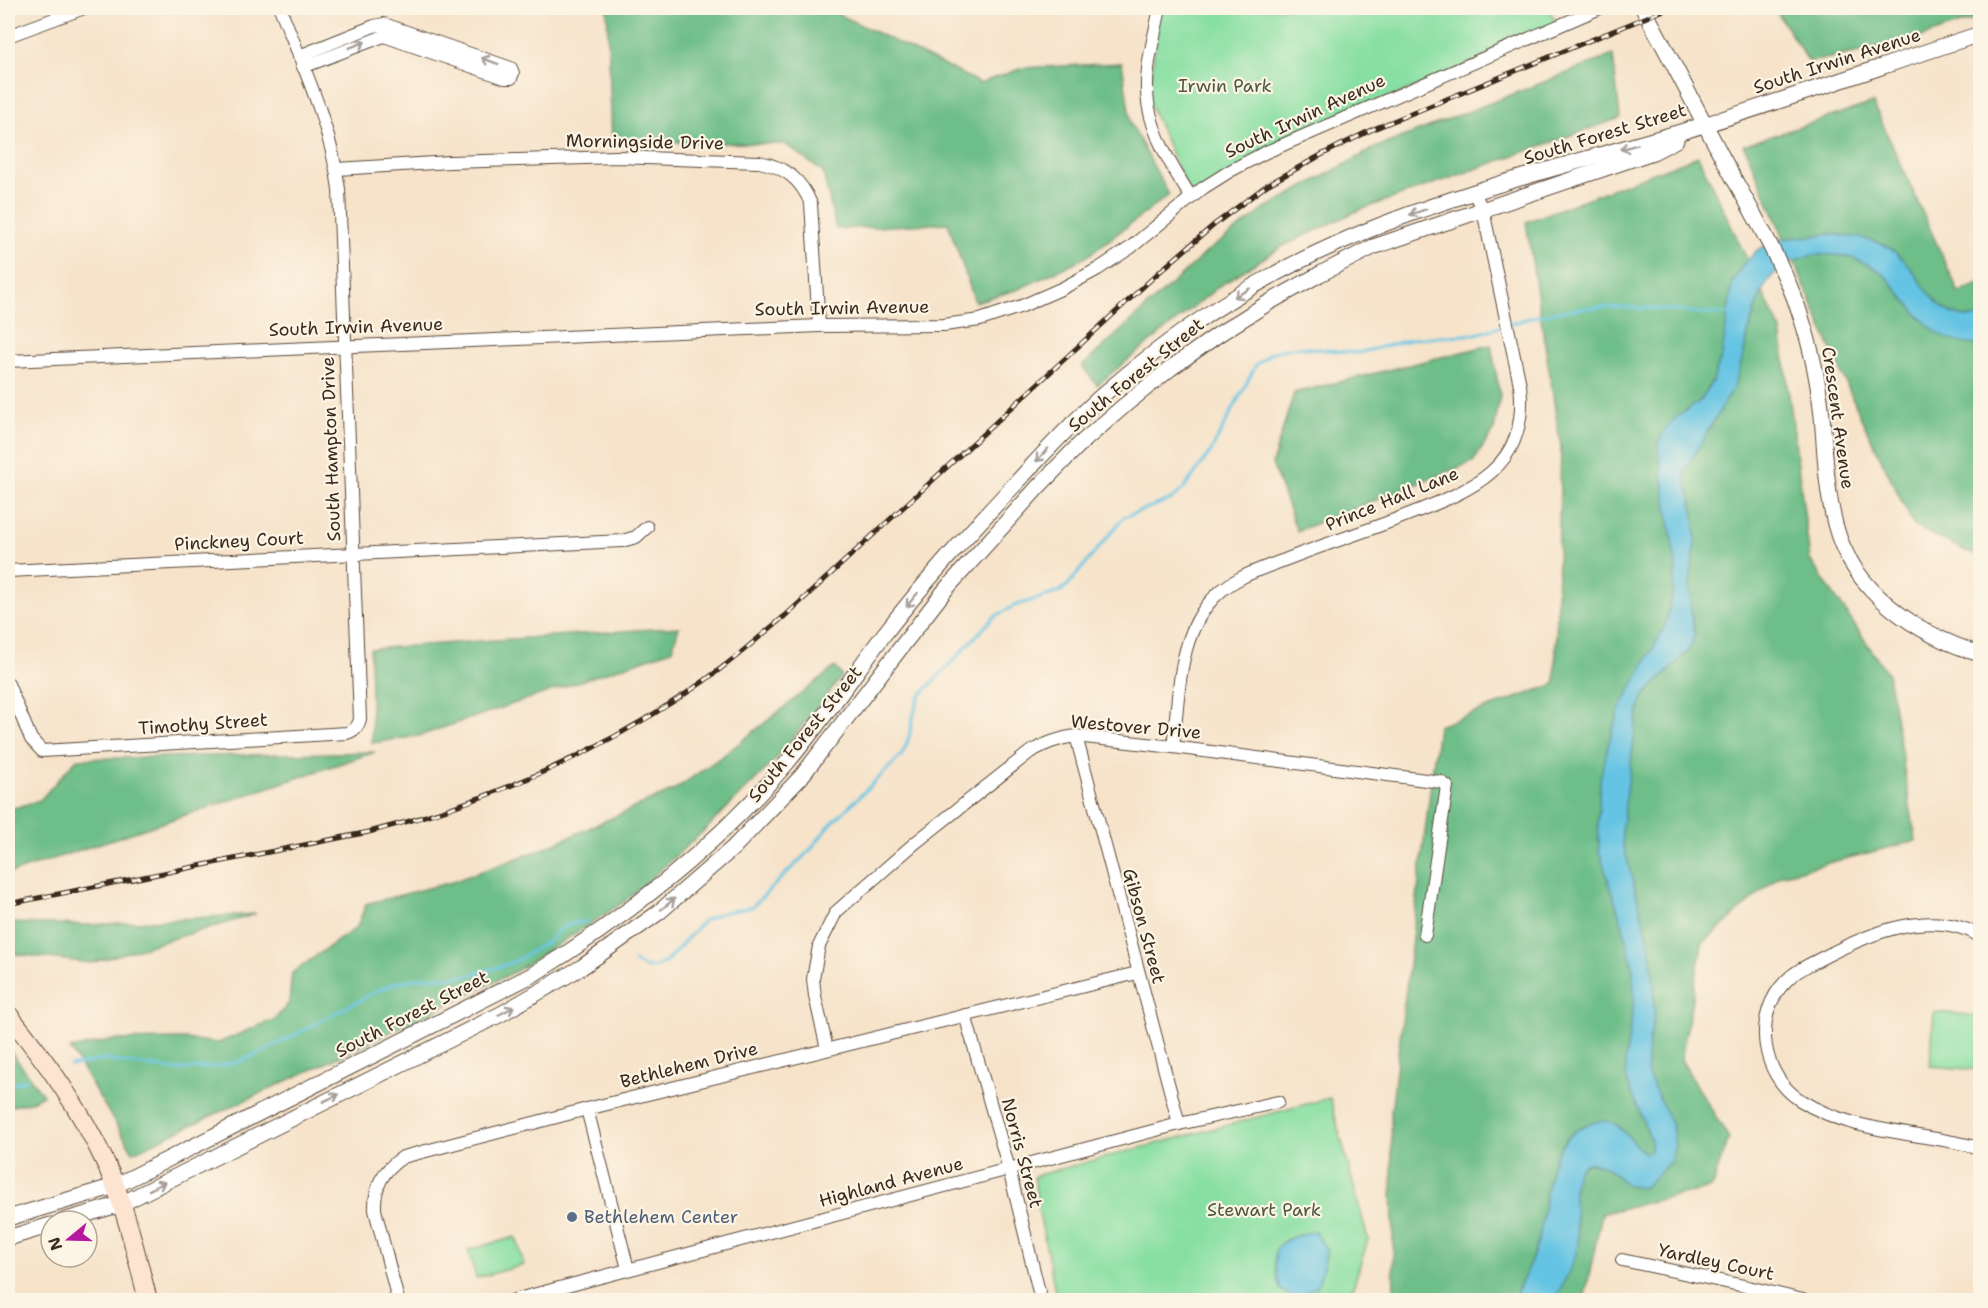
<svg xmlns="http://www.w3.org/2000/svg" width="1988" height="1308" font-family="'Shantell Sans',sans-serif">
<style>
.green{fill:#88dfa3;stroke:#628460;stroke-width:1.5}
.forest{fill:#6ebe89;stroke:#547454;stroke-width:1.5}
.water{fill:#65c4e3;stroke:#507780;stroke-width:1.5}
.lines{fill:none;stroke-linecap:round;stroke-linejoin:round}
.stream{stroke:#65c4e3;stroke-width:3}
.minor-casing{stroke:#574638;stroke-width:14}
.tertiary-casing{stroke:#574638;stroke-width:17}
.secondary-casing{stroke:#574638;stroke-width:20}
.minor{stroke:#fff;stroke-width:12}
.tertiary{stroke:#fff;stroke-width:15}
.secondary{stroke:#fde4d0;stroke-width:18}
.rail-casing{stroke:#3b2a1e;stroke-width:5}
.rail{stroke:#fcf5e5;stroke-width:3;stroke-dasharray:9;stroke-linecap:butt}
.oneway{stroke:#a79f9a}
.service-dot{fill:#5c6f8a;stroke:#fcf5e5;stroke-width:2}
.labels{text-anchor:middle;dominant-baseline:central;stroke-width:4.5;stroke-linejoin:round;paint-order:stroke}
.street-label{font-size:18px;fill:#3b2a1e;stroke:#fcf5e5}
.park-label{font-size:18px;fill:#4e573f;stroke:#fcf5e5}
.service-label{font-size:18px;fill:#4e5e75;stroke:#fcf5e5;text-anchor:start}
</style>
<rect width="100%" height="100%" fill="#fcf5e5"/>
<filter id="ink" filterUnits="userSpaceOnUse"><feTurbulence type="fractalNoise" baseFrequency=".0167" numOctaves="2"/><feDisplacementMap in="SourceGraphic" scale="12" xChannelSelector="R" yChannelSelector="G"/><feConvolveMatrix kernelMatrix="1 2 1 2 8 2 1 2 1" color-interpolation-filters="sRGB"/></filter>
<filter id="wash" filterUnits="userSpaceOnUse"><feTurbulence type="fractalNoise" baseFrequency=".008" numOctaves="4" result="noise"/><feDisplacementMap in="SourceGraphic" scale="24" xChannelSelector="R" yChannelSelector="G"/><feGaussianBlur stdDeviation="1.35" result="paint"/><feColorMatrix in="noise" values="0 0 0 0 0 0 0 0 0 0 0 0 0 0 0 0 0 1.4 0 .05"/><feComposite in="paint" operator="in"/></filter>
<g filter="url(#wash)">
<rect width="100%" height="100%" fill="#f6e3ca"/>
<!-- green -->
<g class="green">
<polygon points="1160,8 1548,8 1558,26 1306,134 1191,197 1148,101"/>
<polygon points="1934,1012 1980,1016 1980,1070 1930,1066"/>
<polygon points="1330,1098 1368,1239 1353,1288 1341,1300 1057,1300 1038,1208 1034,1176"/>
<polygon points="516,1237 524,1265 476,1278 468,1250"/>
</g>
<!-- forest -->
<g class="forest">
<polygon points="607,8 834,8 838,14 980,83 1023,68 1122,63 1131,124 1169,195 1086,257 1019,289 975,302 948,223 836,229 823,172 785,144 612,141"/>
<polygon points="1774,8 1980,8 1980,17 1902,44 1809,62"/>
<polygon points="1613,55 1620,118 1357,211 1283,246 1222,284 1097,385 1082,366 1209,250 1268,207 1375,148"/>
<polygon points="1873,103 1959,293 1980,283 1980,555 1972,554 1914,526 1861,418 1744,145"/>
<polygon points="1698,156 1781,331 1810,560 1888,674 1916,841 1780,875 1702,944 1681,1060 1729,1138 1711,1188 1602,1213 1584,1300 1394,1300 1391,1112 1438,726 1555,684 1561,447 1526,222"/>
<polygon points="1491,345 1500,396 1494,430 1473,462 1297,531 1272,464 1294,393"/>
<polygon points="679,627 672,650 419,736 372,743 370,649"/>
<polygon points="835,667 842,676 776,759 707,828 624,902 518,970 341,1056 133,1152 70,1049 113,1040 185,1039 218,1043 275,1019 289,1003 292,973 357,927 366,904 452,882 540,850 674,790 728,752"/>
<polygon points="375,752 8,874 8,810 40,800 77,759"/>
<polygon points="256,914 91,963 8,953 8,923 90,925"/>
<polygon points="8,1048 43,1095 30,1102 8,1107"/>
</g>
<!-- water -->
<g class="water">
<path d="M1832,234C1849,236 1870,238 1886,246C1925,268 1928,323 1980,317V345C1938,345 1921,319 1897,290C1893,285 1888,277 1882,273C1848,247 1788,246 1765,286C1749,313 1746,356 1734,386C1730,396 1723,405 1718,414C1707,432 1697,451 1686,469L1685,478L1693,507L1696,538L1690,584L1691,610L1695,635L1689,650L1643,697L1637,717L1622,828L1623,844L1649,941L1654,983V1015L1647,1054L1648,1075L1672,1125L1675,1146L1670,1162L1643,1188C1639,1187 1634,1187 1630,1186C1616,1179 1607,1162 1590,1163C1561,1165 1580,1229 1578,1244C1575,1264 1563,1282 1555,1300H1513C1522,1281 1532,1262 1538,1241C1549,1201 1541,1144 1588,1124C1596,1121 1608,1119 1615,1124C1626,1131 1634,1145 1645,1153L1650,1151L1651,1140L1627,1082L1625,1061L1634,1001L1633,968L1623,927L1599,851L1598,819L1600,779L1609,742L1619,710L1665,626L1672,597L1676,568L1658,447L1662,433L1675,418L1700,401L1713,380L1722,355L1732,283L1742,266L1757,250L1778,239Z"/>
<path d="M1315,1231L1327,1251L1318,1286L1295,1300L1280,1289C1269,1246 1273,1241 1315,1231Z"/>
</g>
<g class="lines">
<!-- stream -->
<g class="stream">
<path d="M1510,324C1563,306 1605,305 1660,309C1683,311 1707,315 1729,314"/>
<path d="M634,961L645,968L655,967L666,962L703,921L721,913L752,907L810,850L829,826L901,756C913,738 910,715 920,696L994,617L1014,606L1059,592L1068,585L1124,517L1172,499L1184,488L1211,451L1256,365L1272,352L1297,347L1358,353L1413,339L1476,334L1504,326"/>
<polyline points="70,1066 104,1060 176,1070 211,1067 239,1062 265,1051 377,991 398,982 421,978 465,976 489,970 514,962 547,942 562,928 574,923 586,922"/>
<polyline points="8,1085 26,1080"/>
</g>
</g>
</g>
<g filter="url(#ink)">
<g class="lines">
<defs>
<g id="minor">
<path d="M1160,8C1155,34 1146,63 1147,91C1148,128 1171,166 1191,197"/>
<polyline points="8,36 84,8"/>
<polyline points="299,56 374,26 384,24 511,68 513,73 511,78 505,78 384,36 303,67"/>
<path d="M337,169L450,162L617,157L759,162C785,167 801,179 811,204L819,326"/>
<polyline points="8,361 819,326 944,325 980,320 1022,306 1063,288 1098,269 1130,248 1203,188 1230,171 1264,153 1600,8"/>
<polyline points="8,571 622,541 636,537 647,527"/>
<path d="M8,684L31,739L42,751L347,733C355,730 358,727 360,719L339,189C331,126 303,66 280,8"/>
<polyline points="1076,736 1179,1124"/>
<path d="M1173,747C1179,699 1177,642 1209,603C1229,578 1259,570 1287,559C1327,543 1368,531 1407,515C1472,490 1530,468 1520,385L1483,210L1474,193"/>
<path d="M1980,936C1931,907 1870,933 1824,957C1811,964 1796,970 1786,981C1752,1015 1761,1075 1800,1100C1853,1134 1922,1132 1980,1148"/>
<polyline points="965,1015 1009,1169 1041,1300"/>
<path d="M827,1049L815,996L813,979L819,946L836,912L915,843L1030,752C1045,744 1058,738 1076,736L1173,747L1441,782L1447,786L1425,935"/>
<polyline points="587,1109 628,1269"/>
<polyline points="1622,1260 1744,1286 1803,1300"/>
<path d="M398,1300L375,1210C374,1186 383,1170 403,1157L587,1109L1137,973"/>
<polyline points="514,1300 1179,1124 1278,1102"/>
</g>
<g id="tertiary">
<path d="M1643,8C1672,60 1699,114 1728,168C1751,210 1776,252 1794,297C1808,334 1818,377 1822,416C1825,452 1826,489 1835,524C1852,592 1918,635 1980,654"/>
<path d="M8,1218L115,1186L532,975C627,917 713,849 785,765C820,724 850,680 882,637C924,582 970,532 1017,482C1045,452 1073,421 1105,393C1174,333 1252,281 1336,244C1447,194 1568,165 1684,131C1783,101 1882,66 1980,34"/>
<polyline points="63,1221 121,1204 501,1014 582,967 658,913 733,848 801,777 946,589 1039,486 1080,444 1125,405 1171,368 1219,334 1268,303 1320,274 1373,247 1653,152 1676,140"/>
<polyline points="8,1238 51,1225"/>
</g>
<path id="secondary" d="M8,1014C46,1061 81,1109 106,1164C126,1207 136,1255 148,1300"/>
</defs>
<!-- minor casing -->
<use href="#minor" class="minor-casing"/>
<!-- tertiary casing -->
<use href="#tertiary" class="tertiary-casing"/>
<!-- secondary casing -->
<use href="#secondary" class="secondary-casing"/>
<!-- minor -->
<use href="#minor" class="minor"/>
<!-- tertiary -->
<use href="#tertiary" class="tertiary"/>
<!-- secondary -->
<use href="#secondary" class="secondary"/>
<defs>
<path id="rail" d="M8,904L369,832C483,803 587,759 685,694C721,671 753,642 786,615L1157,274L1215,224L1267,185L1323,154L1371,130L1669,8"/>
</defs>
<!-- rail casing -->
<use href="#rail" class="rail-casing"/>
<!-- rail -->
<use href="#rail" class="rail"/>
</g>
<!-- one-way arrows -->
<defs><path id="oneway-shaft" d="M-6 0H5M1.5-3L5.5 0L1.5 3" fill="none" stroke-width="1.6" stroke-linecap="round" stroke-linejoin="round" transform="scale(1.5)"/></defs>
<g class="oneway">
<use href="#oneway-shaft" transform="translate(357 45) rotate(-21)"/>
<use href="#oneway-shaft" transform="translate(490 61) rotate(-160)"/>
<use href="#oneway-shaft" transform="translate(1629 147) rotate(163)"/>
<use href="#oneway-shaft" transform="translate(1418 212) rotate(161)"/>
<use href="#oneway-shaft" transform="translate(1242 293) rotate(150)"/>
<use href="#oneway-shaft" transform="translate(1042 455) rotate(133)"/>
<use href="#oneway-shaft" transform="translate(912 600) rotate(129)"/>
<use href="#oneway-shaft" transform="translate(668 904) rotate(-39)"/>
<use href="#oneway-shaft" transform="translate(506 1011) rotate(-28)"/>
<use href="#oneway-shaft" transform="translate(331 1098) rotate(-26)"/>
<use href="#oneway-shaft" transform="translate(157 1186) rotate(-27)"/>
</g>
</g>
<!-- markers -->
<circle class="service-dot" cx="572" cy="1217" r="6"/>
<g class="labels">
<!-- street labels -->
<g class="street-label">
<text transform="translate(1837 61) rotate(-18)">South Irwin Avenue</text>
<text transform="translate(1305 116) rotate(-25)">South Irwin Avenue</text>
<text transform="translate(1605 134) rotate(-17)">South Forest Street</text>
<text transform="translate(645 142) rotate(1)">Morningside Drive</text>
<text transform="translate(842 308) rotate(-1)">South Irwin Avenue</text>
<text transform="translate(356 327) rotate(-2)">South Irwin Avenue</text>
<text transform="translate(1136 375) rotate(-39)">South Forest Street</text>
<text transform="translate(1838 418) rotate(82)">Crescent Avenue</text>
<text transform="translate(331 449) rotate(-92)">South Hampton Drive</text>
<text transform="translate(1392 499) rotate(-22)">Prince Hall Lane</text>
<text transform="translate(239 541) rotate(-3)">Pinckney Court</text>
<text transform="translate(203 724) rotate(-4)">Timothy Street</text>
<text transform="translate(1136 727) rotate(5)">Westover Drive</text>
<text transform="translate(805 734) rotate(-51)">South Forest Street</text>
<text transform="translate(1144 926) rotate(75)">Gibson Street</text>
<text transform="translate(412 1014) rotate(-27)">South Forest Street</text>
<text transform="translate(689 1065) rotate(-14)">Bethlehem Drive</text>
<text transform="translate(1022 1153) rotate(75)">Norris Street</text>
<text transform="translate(891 1182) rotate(-15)">Highland Avenue</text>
<text transform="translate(1716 1262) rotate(12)">Yardley Court</text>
</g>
<!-- park labels -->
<g class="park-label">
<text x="1225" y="86">Irwin Park</text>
<text x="1264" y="1210">Stewart Park</text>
</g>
<!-- service labels -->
<g class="service-label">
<text x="584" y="1217">Bethlehem Center</text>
</g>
</g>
<!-- margin -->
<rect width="1988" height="1308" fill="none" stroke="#fcf5e5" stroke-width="30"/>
<!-- north arrow -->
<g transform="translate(69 1239) rotate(251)"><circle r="28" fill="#fcf5e5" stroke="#afa495" stroke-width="1.5"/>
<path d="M0-4.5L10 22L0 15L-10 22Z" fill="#b5179e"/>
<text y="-9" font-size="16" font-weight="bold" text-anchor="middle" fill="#3b2a1e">N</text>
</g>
</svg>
